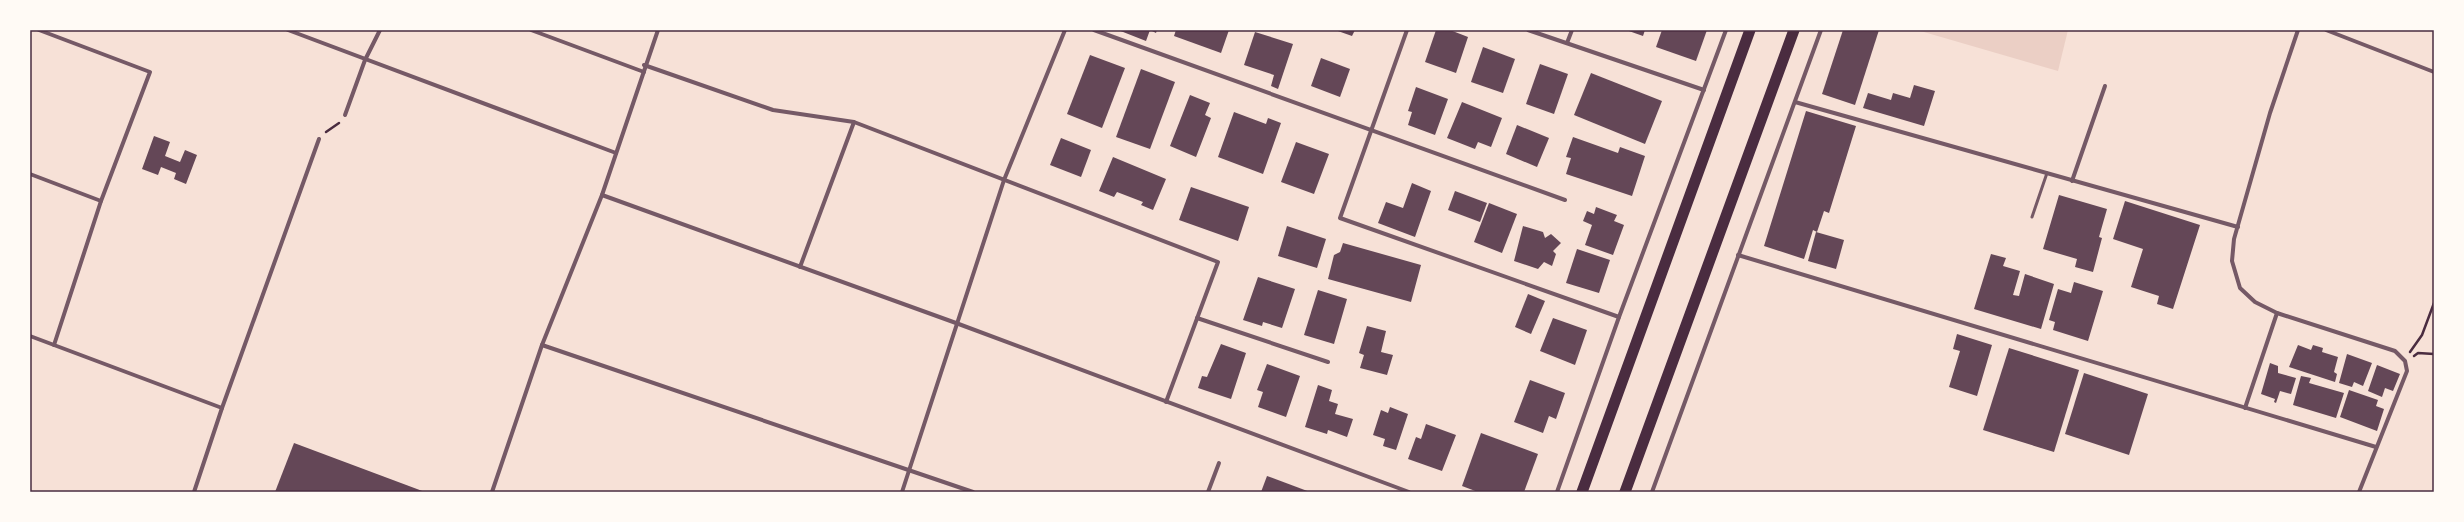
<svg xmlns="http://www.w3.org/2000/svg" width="2464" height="522" font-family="Mulish,sans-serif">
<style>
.green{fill:#ebcfc5}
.building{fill:#644757}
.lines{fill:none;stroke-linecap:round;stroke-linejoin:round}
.path{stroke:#4a2c40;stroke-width:2.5}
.service{stroke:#755966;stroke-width:3}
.minor{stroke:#755966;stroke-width:4}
.trunk{stroke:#4a2c40;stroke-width:11}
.neatline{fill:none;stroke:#4a2c40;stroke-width:1.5}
</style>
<rect width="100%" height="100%" fill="#f7e1d7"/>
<!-- green -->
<polygon class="green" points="1917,30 2068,30 2058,71"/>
<!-- building -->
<g class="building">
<polygon points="1118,30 1157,30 1156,33 1150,30 1146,41"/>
<polygon points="1176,30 1229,30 1221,53 1174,36"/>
<polygon points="1335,30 1355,30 1352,36"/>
<polygon points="1436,30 1450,30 1468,37 1456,73 1425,62"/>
<polygon points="1626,30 1645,30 1643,36"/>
<polygon points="1662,30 1707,30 1696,61 1656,47"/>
<polygon points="1843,30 1879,30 1855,105 1822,94"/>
<polygon points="1255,32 1293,44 1278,89 1271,86 1274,75 1244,65"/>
<polygon points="1483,47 1515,59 1503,93 1471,82"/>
<polygon points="1090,55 1125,68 1102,128 1067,114"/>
<polygon points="1321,58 1350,69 1340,97 1311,86"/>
<polygon points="1540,64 1568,74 1554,114 1526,104"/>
<polygon points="1141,69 1175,82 1150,149 1116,137"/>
<polygon points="1591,73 1662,101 1645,144 1574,115"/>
<polygon points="1914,85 1935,91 1924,126 1863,108 1868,93 1891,100 1893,93 1910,98"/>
<polygon points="1416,87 1448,99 1435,135 1408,125 1412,112 1408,111"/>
<polygon points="1190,95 1210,103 1205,115 1211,118 1196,157 1170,146"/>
<polygon points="1462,102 1502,118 1491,147 1478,142 1475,149 1447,138"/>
<polygon points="1806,111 1856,126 1829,213 1824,211 1817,232 1813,230 1804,259 1764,246"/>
<polygon points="1234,112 1266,124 1268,118 1281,123 1263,174 1218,157"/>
<polygon points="1517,125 1549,138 1537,167 1506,154"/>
<polygon points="154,136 170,142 165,156 180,162 185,150 197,155 186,184 174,179 176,173 161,167 158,175 142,169"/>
<polygon points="1573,137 1618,153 1620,147 1645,156 1632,196 1566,174 1571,158 1566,157"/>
<polygon points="1061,138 1091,150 1081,177 1050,165"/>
<polygon points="1296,142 1329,154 1314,194 1281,182"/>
<polygon points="1113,157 1166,179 1153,210 1141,205 1143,202 1117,192 1114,197 1099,191"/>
<polygon points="1412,183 1431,191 1415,237 1378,223 1386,202 1403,208"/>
<polygon points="1191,187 1249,207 1238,241 1179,220"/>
<polygon points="1455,191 1487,203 1480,222 1448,210"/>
<polygon points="2059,195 2107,209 2099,237 2102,238 2093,272 2075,267 2077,259 2043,249"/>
<polygon points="2125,201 2200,225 2173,309 2157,304 2159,296 2131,287 2143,249 2113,239"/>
<polygon points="1489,203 1517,214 1502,253 1474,242"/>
<polygon points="1596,207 1617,215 1614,221 1624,225 1613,255 1585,245 1592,225 1583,221 1587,211 1594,214"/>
<polygon points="1287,226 1326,239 1317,268 1278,256"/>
<polygon points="1523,226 1543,232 1545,238 1551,234 1561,243 1553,251 1556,254 1552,266 1544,262 1538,269 1514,261"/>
<polygon points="1816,232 1844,240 1836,269 1808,261"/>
<polygon points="1343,243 1421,265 1411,302 1328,279 1334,255 1340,252"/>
<polygon points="1577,249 1610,260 1599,293 1566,283"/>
<polygon points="1991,254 2006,258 2003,266 2020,271 2013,295 2019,296 2025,274 2054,284 2041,329 1974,309"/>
<polygon points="1258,277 1295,289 1282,328 1263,322 1262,326 1243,320"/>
<polygon points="2074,282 2103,291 2088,341 2053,330 2055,322 2049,320 2058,289 2071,293"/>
<polygon points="1318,290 1347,299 1334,344 1304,335"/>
<polygon points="1528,294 1545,301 1531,334 1515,327"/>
<polygon points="1553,318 1587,330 1575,365 1540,351"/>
<polygon points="1367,326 1386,331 1381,352 1393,355 1387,375 1360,368 1364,355 1359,353"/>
<polygon points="1957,334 1992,345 1977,396 1949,387 1960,351 1953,349"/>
<polygon points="1221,344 1246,353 1231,399 1198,388 1202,376 1207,377"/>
<polygon points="2298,345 2311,350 2313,345 2323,348 2322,352 2338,357 2334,372 2337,374 2335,382 2289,367"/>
<polygon points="2009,348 2079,370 2054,452 1983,430"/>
<polygon points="2347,354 2372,363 2363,386 2354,382 2352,387 2339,383"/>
<polygon points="2270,363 2278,366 2278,373 2296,378 2291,394 2280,391 2276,403 2274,402 2275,399 2261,394"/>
<polygon points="1267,364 1300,376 1286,417 1258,407 1263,392 1257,390"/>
<polygon points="2377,365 2400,374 2393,391 2385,388 2382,397 2368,391"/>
<polygon points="2084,373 2148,394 2129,455 2065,434"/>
<polygon points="2301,376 2311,378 2309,383 2344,393 2336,418 2293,405"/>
<polygon points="1530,380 1565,393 1556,419 1549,416 1543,433 1514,422"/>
<polygon points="1318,385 1332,390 1329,401 1338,404 1335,414 1353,419 1347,437 1328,430 1327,434 1305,427"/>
<polygon points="2349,390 2378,400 2376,406 2384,409 2377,431 2340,417"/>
<polygon points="1390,407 1408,414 1396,450 1383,446 1385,439 1373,435 1381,410 1388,413"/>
<polygon points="1426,424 1456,435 1442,471 1408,459 1416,437 1421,439"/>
<polygon points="1481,433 1538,454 1524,492 1478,492 1462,486"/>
<polygon points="294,443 425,492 275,492"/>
<polygon points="1267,476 1310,492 1261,492"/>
</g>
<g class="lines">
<!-- path -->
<g class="path">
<polyline points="326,132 339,123"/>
<polyline points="2410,352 2422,335 2434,303"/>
<polyline points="2414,356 2418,353 2434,354"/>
</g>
<!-- service -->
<polyline class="service" points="2032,217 2047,173"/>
<!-- minor -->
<g class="minor">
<polyline points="39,30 150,72 101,201 54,345"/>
<polyline points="288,30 616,153"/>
<polyline points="531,30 644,72"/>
<polyline points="1094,30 1565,200"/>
<polyline points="1407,30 1340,218 1619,317"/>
<polyline points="1528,30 1704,90"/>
<polyline points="2298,30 2270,113 2234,239 2232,261 2240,288 2255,302 2277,313 2395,351 2405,361 2407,371 2359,492"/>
<polyline points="2326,30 2434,72"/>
<polyline points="1567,43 1572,30"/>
<polyline points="644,65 773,110 854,122 1218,262 1166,402"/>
<polyline points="1795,102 2238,227"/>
<polyline points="345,115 365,60 380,30"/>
<polyline points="30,174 101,201"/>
<polyline points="2072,181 2105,86"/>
<polyline points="602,195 956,323 1409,492"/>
<polyline points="1738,255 2376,447"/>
<polyline points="800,267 854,122"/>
<polyline points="1197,318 1328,362"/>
<polyline points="30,336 222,408"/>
<polyline points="542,345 973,492"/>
<polyline points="2245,408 2277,313"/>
<polyline points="194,492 222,408 319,139"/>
<polyline points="492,492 542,345 602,195 658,30"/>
<polyline points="902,492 1004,180 1065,30"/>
<polyline points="1208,492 1219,463"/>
<polyline points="1557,492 1619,317 1726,30"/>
<polyline points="1652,492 1821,30"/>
</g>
<!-- trunk -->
<g class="trunk">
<polyline points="1582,492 1750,30"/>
<polyline points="1625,492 1794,30"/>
</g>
</g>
<!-- border -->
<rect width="2464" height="522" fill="none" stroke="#fffaf5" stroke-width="62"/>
<rect x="31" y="31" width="2402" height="460" class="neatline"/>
</svg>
